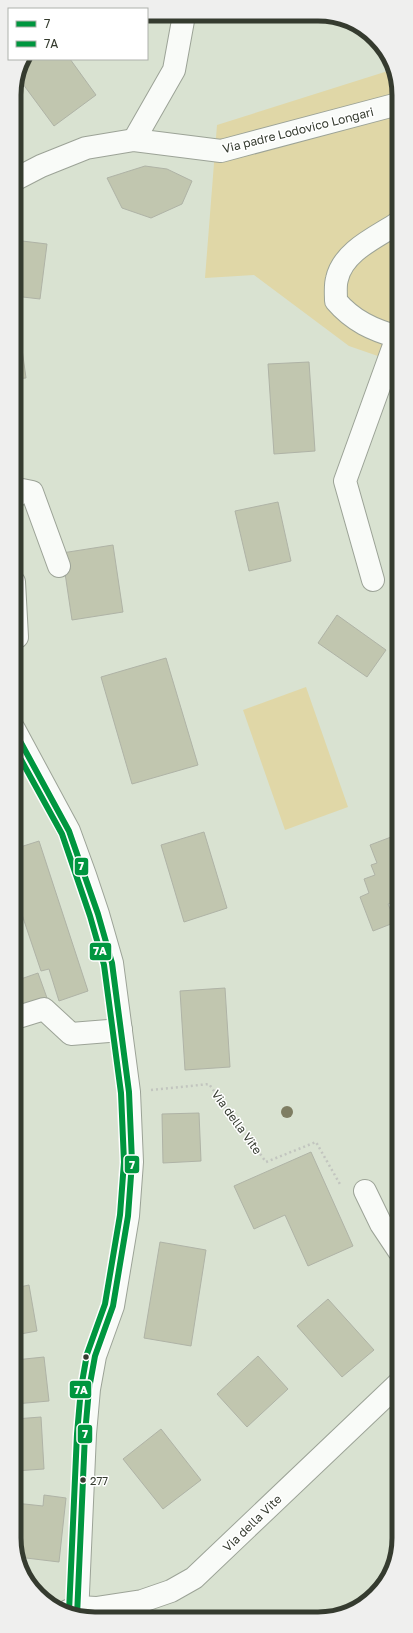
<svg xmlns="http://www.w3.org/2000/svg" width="413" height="1633" font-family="'Golos Text',sans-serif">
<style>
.green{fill:#e0d7a7}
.building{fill:#c1c6af;stroke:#afb3a6}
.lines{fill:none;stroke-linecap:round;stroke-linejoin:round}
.minor-casing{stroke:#9ca397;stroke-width:24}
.path{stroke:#c2c5bf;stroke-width:2.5;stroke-dasharray:2 3;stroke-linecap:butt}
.minor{stroke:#f9fbf8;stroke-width:22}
.bus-1-casing{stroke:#fff;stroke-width:9}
.bus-2-casing{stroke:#fff;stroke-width:9}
.bus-1{stroke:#00963f;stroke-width:6}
.bus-2{stroke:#00963f;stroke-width:6}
.tree{fill:#7e7d62}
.bus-dot{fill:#353b2f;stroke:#fff;stroke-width:1.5}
.labels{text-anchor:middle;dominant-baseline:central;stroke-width:3;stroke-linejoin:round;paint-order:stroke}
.bus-label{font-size:11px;fill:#353b2f;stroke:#fff;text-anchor:start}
.street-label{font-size:12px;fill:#353b2f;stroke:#fff}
.rim{fill:none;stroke:#353b2f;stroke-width:5}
.line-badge{stroke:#fff;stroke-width:1.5}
.badge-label{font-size:11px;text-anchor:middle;font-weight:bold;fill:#fff}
</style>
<rect width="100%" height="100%" fill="#d9e2d1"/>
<!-- green -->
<g class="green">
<polygon points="391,70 398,84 398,363 349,346 254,275 205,278 217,125"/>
<polygon points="306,687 348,807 285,830 243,710"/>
</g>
<!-- building -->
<g class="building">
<polygon points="24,59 70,59 96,95 54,126 17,76 20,64"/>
<polygon points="145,166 167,169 192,181 182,204 151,218 122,208 107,178"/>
<polygon points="14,240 47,244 40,299 14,296"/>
<polygon points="21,342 26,378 14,379 14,343"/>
<polygon points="309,362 315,451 274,454 268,364"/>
<polygon points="278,502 291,561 249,571 235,511"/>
<polygon points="113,545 123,612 72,620 62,553"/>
<polygon points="337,615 386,650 367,677 318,643"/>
<polygon points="166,658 198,765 132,784 101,677"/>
<polygon points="204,832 227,908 184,922 161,845"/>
<polygon points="399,834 399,900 388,904 396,922 373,931 360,897 369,893 364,879 375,875 371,865 377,863 370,845"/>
<polygon points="39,841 88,991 59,1001 49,969 41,971 14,891 14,849"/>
<polygon points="38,973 47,998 15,1009 15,981"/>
<polygon points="225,988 230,1067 185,1070 180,991"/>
<polygon points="399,1024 399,1039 393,1026"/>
<polygon points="15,1052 19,1062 15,1064"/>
<polygon points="199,1113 201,1161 163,1163 162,1114"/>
<polygon points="311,1152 353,1246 308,1266 285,1215 254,1229 234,1186"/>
<polygon points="160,1242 206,1250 191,1346 144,1338"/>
<polygon points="29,1285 37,1331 15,1335 15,1288"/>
<polygon points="328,1299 374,1350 342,1377 297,1326"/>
<polygon points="258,1356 288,1389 247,1427 217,1394"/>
<polygon points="44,1357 49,1401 15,1404 15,1360"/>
<polygon points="41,1417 44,1469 15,1471 15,1419"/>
<polygon points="161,1429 201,1480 163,1509 123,1459"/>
<polygon points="44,1495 66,1498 59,1562 18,1557 15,1549 15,1503 43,1506"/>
</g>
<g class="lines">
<defs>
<g id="minor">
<polyline points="134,140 174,70 184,15"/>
<polyline points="14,180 41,166 86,148 134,140 221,151 398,104"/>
<path d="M398,223C377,237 343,251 337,279C335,285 336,294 336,301C353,321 373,330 398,337"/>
<polyline points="14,498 22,490 32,492 59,566"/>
<polyline points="373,580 345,481 397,337"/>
<polyline points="14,582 17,637 14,637"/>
<polyline points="14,729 69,831 85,875 98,914 112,963 129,1092 132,1162 128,1216 113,1306 95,1356 89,1389 85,1434 77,1616"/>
<polyline points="15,1018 44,1009 71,1034 121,1030"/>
<polyline points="365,1191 381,1224 399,1251"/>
<polyline points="68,1611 78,1607 96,1608 142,1601 171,1591 194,1578 399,1383"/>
</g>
</defs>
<!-- minor casing -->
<use href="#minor" class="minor-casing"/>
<!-- path -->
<polyline class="path" points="151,1090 209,1084 266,1162 316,1142 341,1186"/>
<!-- minor -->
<use href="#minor" class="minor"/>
<defs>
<polyline id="bus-1" points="14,730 69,831 98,914 112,963 129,1092 132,1162 128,1216 113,1306 95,1356 89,1389 85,1434 77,1616"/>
<polyline id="bus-2" points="14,747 62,834 90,916 104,965 121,1093 124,1162 120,1215 105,1304 87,1354 81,1388 77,1434 69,1612"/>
</defs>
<!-- bus-1 casing -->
<use href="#bus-1" class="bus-1-casing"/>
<!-- bus-2 casing -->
<use href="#bus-2" class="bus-2-casing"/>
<!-- bus-1 -->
<use href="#bus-1" class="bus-1"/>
<!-- bus-2 -->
<use href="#bus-2" class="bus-2"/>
</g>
<!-- trees -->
<circle class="tree" cx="287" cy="1112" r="6"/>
<!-- markers -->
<g class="bus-dot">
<circle cx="86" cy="1357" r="3.5"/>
<circle cx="83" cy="1480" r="3.5"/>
</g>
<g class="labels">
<!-- bus labels -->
<g class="bus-label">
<text x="90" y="1480">277</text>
</g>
<!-- street labels -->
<g class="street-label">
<text transform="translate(298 130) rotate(-14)">Via padre Lodovico Longari</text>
<text transform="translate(237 1122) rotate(54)">Via della Vite</text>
<text transform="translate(252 1523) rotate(-44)">Via della Vite</text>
</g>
</g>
<!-- crop -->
<path d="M0 0H413V1633H0ZM95 21H318A74 74 0 0 1 392 95V1538A74 74 0 0 1 318 1612H95A74 74 0 0 1 21 1538V95A74 74 0 0 1 95 21Z" fill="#efefee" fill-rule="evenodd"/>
<path class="rim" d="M95 21H318A74 74 0 0 1 392 95V1538A74 74 0 0 1 318 1612H95A74 74 0 0 1 21 1538V95A74 74 0 0 1 95 21Z"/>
<g class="line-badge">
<rect x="74" y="857" width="15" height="19" rx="4" fill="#00963f"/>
<rect x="89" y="942" width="23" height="19" rx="4" fill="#00963f"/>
<rect x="124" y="1155" width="16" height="19" rx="4" fill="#00963f"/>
<rect x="69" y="1380" width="23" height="19" rx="4" fill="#00963f"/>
<rect x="77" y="1424" width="16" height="20" rx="4" fill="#00963f"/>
</g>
<g class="badge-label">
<text x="81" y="870">7</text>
<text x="100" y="955">7A</text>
<text x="132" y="1169">7</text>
<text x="81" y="1394">7A</text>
<text x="85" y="1438">7</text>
</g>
<!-- legend -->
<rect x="8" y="8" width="140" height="52" fill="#ffffff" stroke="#aeb1ac"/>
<rect x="16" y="21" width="20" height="6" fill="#00963f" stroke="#aeb1ac"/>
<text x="44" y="28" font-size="12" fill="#353b2f">7</text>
<rect x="16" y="41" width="20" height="6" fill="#00963f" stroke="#aeb1ac"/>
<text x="44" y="48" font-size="12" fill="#353b2f">7A</text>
</svg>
